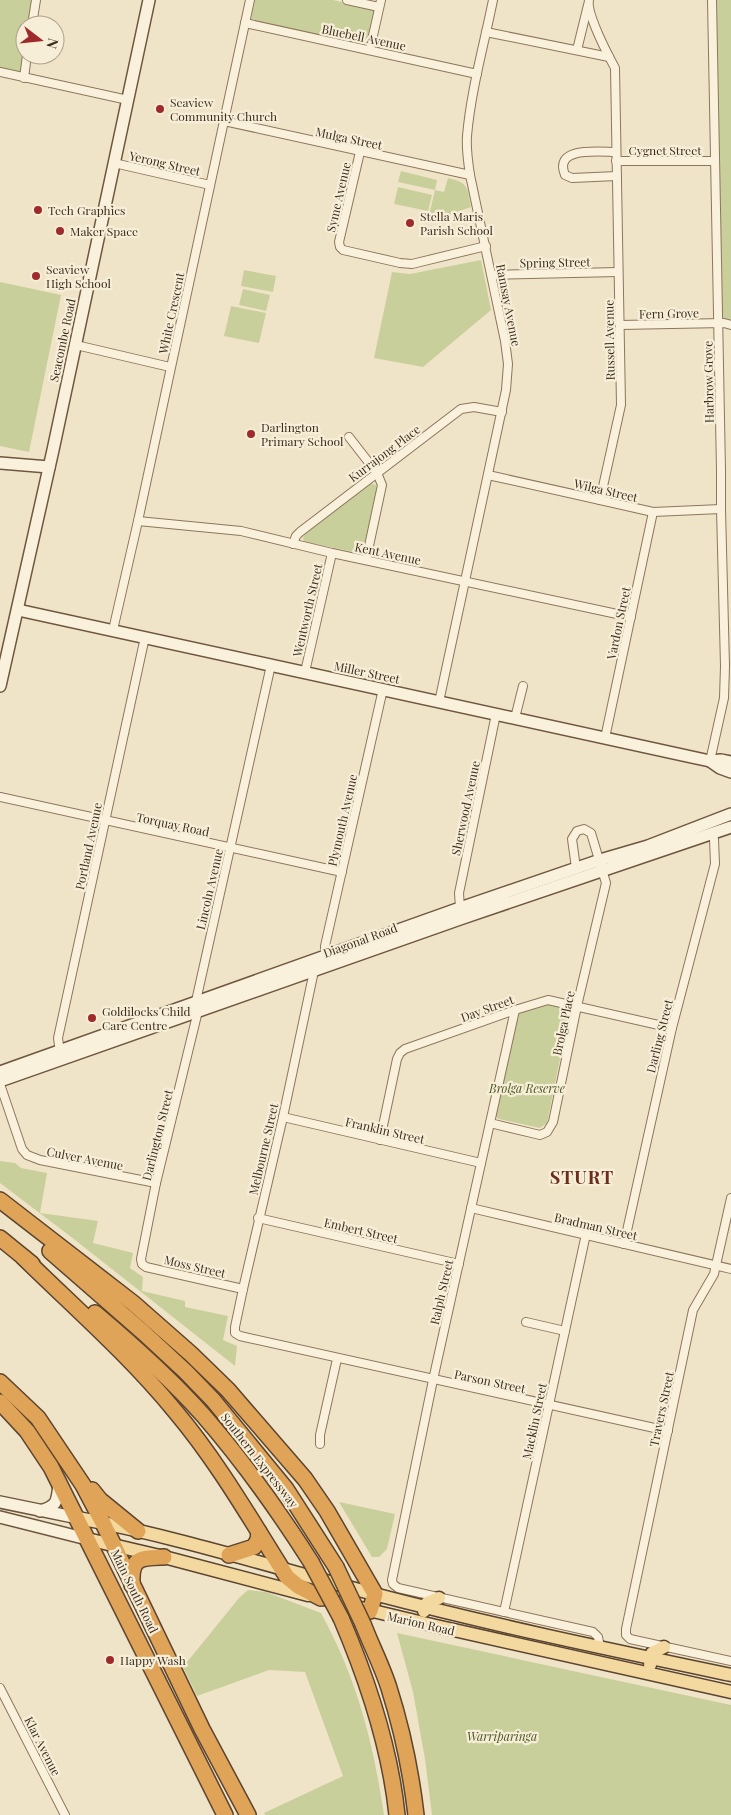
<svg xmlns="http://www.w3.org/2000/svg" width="731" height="1815" font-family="'Playfair Display',serif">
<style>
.green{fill:#c9cf9b}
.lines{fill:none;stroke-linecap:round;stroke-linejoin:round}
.street-casing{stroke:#8d765c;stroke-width:10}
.secondary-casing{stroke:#6f573f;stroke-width:14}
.primary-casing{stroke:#5b4430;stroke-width:15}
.highway-casing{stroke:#5b4430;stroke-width:18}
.street{stroke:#faf1dc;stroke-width:8}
.secondary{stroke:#faf1dc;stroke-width:11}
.primary{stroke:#f3d9a0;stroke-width:12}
.highway{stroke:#e0a458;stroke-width:15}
.highway-bridge-casing{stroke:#5b4430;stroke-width:18;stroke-linecap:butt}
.highway-bridge{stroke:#e0a458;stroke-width:15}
.poi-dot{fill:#9e2a2b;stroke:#f7eed8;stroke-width:2}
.labels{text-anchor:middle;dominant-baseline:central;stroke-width:4.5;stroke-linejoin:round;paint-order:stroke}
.street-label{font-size:12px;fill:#3d2e20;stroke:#f7eed8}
.poi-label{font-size:12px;fill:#3d2e20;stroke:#f7eed8;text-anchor:start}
.park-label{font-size:12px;font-style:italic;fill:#4d5a26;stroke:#f7eed8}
.district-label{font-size:18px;font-weight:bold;letter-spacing:1px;fill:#6b2e1e;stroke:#f7eed8}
</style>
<rect width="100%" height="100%" fill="#f0e4c8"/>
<!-- green -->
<g class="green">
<polygon points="0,0 35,0 31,25 25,25 25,55 23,76 0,70"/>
<polygon points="255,0 333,0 376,10 368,46 251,19"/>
<polygon points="715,0 731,0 731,323 720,322"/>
<path d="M401,171L437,180L435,190L444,192L448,178C469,183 467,187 471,207L446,216L429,215L435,190L398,182Z"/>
<polygon points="398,187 432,195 428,211 394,204"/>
<polygon points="481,260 491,310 423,367 374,358 392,272 410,274"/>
<polygon points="244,270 276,276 273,292 241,286"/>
<polygon points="0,282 61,295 29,452 0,446"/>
<polygon points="243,289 270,295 266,311 239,305"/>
<polygon points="231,306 266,313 259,343 224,336"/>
<polygon points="369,483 376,485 377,489 365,549 359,553 305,542 303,539 304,534"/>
<polygon points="547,1004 565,1008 569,1015 547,1123 540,1128 499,1119 496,1117 495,1114 517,1015 520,1013"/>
<polygon points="0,1161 15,1163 21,1168 47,1173 40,1213 98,1221 93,1243 133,1253 130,1268 143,1277 142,1291 185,1301 185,1307 228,1316 223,1340 237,1346 235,1366 70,1236 0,1183"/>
<polygon points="339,1502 395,1514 387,1549 379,1557 372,1557"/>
<path d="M248,1590L266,1592L321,1613C357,1679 373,1741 384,1815H265L264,1813L343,1776L305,1672L269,1670L197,1696L183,1667L239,1598Z"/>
<polygon points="397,1633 731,1705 731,1815 432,1815 425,1759 413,1692"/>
</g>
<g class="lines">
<defs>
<g id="street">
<polyline points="347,0 379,7"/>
<path d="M589,0C586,13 608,55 615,68L621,405L600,500"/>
<polyline points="245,23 477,74"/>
<polyline points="32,25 36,0"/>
<polyline points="486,32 609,57"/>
<polyline points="370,49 381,0"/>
<polyline points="577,50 588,5"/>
<polyline points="0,72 128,100"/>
<polyline points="24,78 27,55"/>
<polyline points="224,121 470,175"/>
<polyline points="360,152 339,242 340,247 343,250 400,263 412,264 486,246"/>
<path d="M616,152C599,152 553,146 565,175L572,178L617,176"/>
<polyline points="616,161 714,161"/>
<polyline points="114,163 210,185"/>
<polyline points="492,275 618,272"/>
<polyline points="620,325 724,323 731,325"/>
<polyline points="76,345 170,367"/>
<polyline points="349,437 377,473 382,485 366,560"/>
<polyline points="488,475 653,512 721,509"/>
<polyline points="138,521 241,531 332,553 631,617"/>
<polyline points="293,544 296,536 300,532 461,409 474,407 502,412"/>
<polyline points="113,630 138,521 250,0"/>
<polyline points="305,672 332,553"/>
<path d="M439,702L506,390L508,364L505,341L470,175C468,162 466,149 467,136C471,90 484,45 493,0"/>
<polyline points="515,718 523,686"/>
<polyline points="605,738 653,512"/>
<polyline points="710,761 724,698 725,666 721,509 721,470 712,0"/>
<polyline points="0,797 342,872"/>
<polyline points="460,908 459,893 496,714"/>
<polyline points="325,957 325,946 383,689"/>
<polyline points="314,971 283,1117 243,1289 235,1327 235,1333 240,1336 668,1431"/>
<polyline points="196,1001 271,665"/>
<polyline points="515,1010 433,1380 392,1580 393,1584 398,1588 593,1632 598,1637 600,1647"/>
<polyline points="198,1011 156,1183 141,1259 142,1264 146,1267 243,1289"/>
<polyline points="60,1053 58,1038 145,637"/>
<polyline points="0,1084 22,1149 27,1155 40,1160 156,1183"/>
<polyline points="283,1117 481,1163"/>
<polyline points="490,1123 540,1135 547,1132 553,1122 577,1006 606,883 591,833 584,829 577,831 572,839 576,868"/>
<polyline points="380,1140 397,1059 400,1053 405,1049 515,1010 548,1000 672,1028"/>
<polyline points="731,1198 714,1274 693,1310 626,1629 626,1635 630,1639 731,1661"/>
<polyline points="471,1208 731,1269"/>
<polyline points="258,1218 459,1264"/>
<polyline points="624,1244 672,1028 715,864 714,839 712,834"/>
<polyline points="526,1322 565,1331"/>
<polyline points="320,1444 320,1435 337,1359"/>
<polyline points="504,1612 586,1234"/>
<polyline points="0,1688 65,1815"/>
</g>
<g id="secondary">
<polyline points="0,463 49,467"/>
<polyline points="18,610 710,761 721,760 731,762"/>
<polyline points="0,686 53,450 149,0"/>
<polyline points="710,761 720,768 731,772"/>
<polyline points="0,1072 460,908 600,860 648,846 731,814"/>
<polyline points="0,1081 463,918 731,827"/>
<polyline points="0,1502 78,1518"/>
<path d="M40,1511C58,1506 57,1501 59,1484"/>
<polyline points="0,1517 87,1539"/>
</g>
<g id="primary">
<path d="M78,1518C178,1537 276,1568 374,1594C492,1625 612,1650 731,1675"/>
<polyline points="87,1539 164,1557 308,1595"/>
<polyline points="327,1600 436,1626 731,1692"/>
<polyline points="424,1611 427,1603 439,1598"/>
<polyline points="650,1665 652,1653 664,1647"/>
</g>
<g id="highway">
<polyline points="0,1200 133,1303 191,1354 228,1390 305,1479 327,1511 375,1594 370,1611"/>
<polyline points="0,1238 32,1264"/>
<polyline points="50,1251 144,1333 186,1372 213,1400 286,1489 336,1567"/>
<path d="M23,1257C75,1308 129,1355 175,1411C218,1462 251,1520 287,1577L298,1586L321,1598"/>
<path d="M95,1313C133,1345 170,1378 203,1415C243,1461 278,1510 311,1562"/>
<polyline points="0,1382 38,1418 83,1485 103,1523 202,1729 248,1815"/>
<polyline points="0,1402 27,1431 51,1467 225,1815"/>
<polyline points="92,1490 100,1500 138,1531"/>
<polyline points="229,1555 254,1547 258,1540 259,1532"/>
<path d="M132,1585C131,1557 139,1558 164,1557"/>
<path d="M341,1618C368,1681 390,1747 397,1815"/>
<path d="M363,1624C371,1645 382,1666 389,1688C402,1729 411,1772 416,1815"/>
</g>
</defs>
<!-- street casing -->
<use href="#street" class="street-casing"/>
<!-- secondary casing -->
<use href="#secondary" class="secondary-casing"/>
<!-- primary casing -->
<use href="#primary" class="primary-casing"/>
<!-- highway casing -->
<use href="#highway" class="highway-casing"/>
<!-- street -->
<use href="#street" class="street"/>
<!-- secondary -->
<use href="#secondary" class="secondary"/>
<!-- primary -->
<use href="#primary" class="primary"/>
<!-- highway -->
<use href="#highway" class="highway"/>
<defs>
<g id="highway-bridge">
<polyline points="311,1562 341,1618"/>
<polyline points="336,1567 363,1624"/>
</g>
</defs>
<!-- highway-bridge casing -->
<use href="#highway-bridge" class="highway-bridge-casing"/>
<!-- highway-bridge -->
<use href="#highway-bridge" class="highway-bridge"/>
</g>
<!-- markers -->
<g class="poi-dot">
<circle cx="160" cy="109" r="5"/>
<circle cx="38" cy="210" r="5"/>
<circle cx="410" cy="223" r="5"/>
<circle cx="60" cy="231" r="5"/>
<circle cx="36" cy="276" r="5"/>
<circle cx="251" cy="434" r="5"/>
<circle cx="92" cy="1018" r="5"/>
<circle cx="110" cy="1660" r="5"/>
</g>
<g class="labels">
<!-- street labels -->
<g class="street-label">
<text transform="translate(364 37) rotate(12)">Bluebell Avenue</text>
<text transform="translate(349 138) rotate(12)">Mulga Street</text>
<text x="665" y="150">Cygnet Street</text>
<text transform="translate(165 163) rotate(13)">Yerong Street</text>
<text transform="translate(338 197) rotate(-77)">Syme Avenue</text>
<text transform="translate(555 262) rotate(-1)">Spring Street</text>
<text transform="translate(509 305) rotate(79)">Ramsay Avenue</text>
<text transform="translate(171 313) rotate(-78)">White Crescent</text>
<text transform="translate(669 313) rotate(-1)">Fern Grove</text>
<text transform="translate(62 340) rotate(-78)">Seacombe Road</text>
<text transform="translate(609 340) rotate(-91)">Russell Avenue</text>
<text transform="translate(708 382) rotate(-91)">Harbrow Grove</text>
<text transform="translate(384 453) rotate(-37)">Kurrajong Place</text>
<text transform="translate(606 490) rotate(13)">Wilga Street</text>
<text transform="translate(388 553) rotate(12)">Kent Avenue</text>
<text transform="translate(307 610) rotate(-77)">Wentworth Street</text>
<text transform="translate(618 623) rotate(-78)">Vardon Street</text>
<text transform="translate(367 672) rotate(12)">Miller Street</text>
<text transform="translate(465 808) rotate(-78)">Sherwood Avenue</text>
<text transform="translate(342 820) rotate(-77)">Plymouth Avenue</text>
<text transform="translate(173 824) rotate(12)">Torquay Road</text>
<text transform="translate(88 846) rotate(-78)">Portland Avenue</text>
<text transform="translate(209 889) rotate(-77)">Lincoln Avenue</text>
<text transform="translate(360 940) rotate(-20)">Diagonal Road</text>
<text transform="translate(487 1008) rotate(-20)">Day Street</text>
<text transform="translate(563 1023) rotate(-78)">Brolga Place</text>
<text transform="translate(659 1036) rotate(-76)">Darling Street</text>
<text transform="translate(385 1130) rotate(13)">Franklin Street</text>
<text transform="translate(157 1135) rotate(-76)">Darlington Street</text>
<text transform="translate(263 1149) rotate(-77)">Melbourne Street</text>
<text transform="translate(85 1158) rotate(11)">Culver Avenue</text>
<text transform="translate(596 1226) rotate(13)">Bradman Street</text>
<text transform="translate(361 1230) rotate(13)">Embert Street</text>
<text transform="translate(195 1266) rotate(13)">Moss Street</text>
<text transform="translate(441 1292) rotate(-77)">Ralph Street</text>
<text transform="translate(490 1381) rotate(12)">Parson Street</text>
<text transform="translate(661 1409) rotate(-78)">Travers Street</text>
<text transform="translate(534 1421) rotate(-78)">Macklin Street</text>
<text transform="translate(260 1460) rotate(52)">Southern Expressway</text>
<text transform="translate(135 1591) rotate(64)">Main South Road</text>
<text transform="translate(421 1623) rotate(13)">Marion Road</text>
<text transform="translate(43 1746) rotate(63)">Klar Avenue</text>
</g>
<!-- poi labels -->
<g class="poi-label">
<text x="170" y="102">Seaview<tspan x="170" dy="14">Community Church</tspan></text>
<text x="48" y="210">Tech Graphics</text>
<text x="420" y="216">Stella Maris<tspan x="420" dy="14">Parish School</tspan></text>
<text x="70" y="231">Maker Space</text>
<text x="46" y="269">Seaview<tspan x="46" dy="14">High School</tspan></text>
<text x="261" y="427">Darlington<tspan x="261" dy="14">Primary School</tspan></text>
<text x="102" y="1011">Goldilocks Child<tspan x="102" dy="14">Care Centre</tspan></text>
<text x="120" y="1660">Happy Wash</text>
</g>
<!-- park labels -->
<g class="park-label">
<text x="527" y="1088">Brolga Reserve</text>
<text x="502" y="1736">Warriparinga</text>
</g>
<!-- district labels -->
<g class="district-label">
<text x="582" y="1177">STURT</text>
</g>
</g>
<!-- north arrow -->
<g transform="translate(40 40) rotate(106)"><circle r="24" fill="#f7eed8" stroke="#ada18e"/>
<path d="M0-4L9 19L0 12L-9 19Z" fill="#9e2a2b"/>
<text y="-8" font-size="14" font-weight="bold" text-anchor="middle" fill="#3d2e20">N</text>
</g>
</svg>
